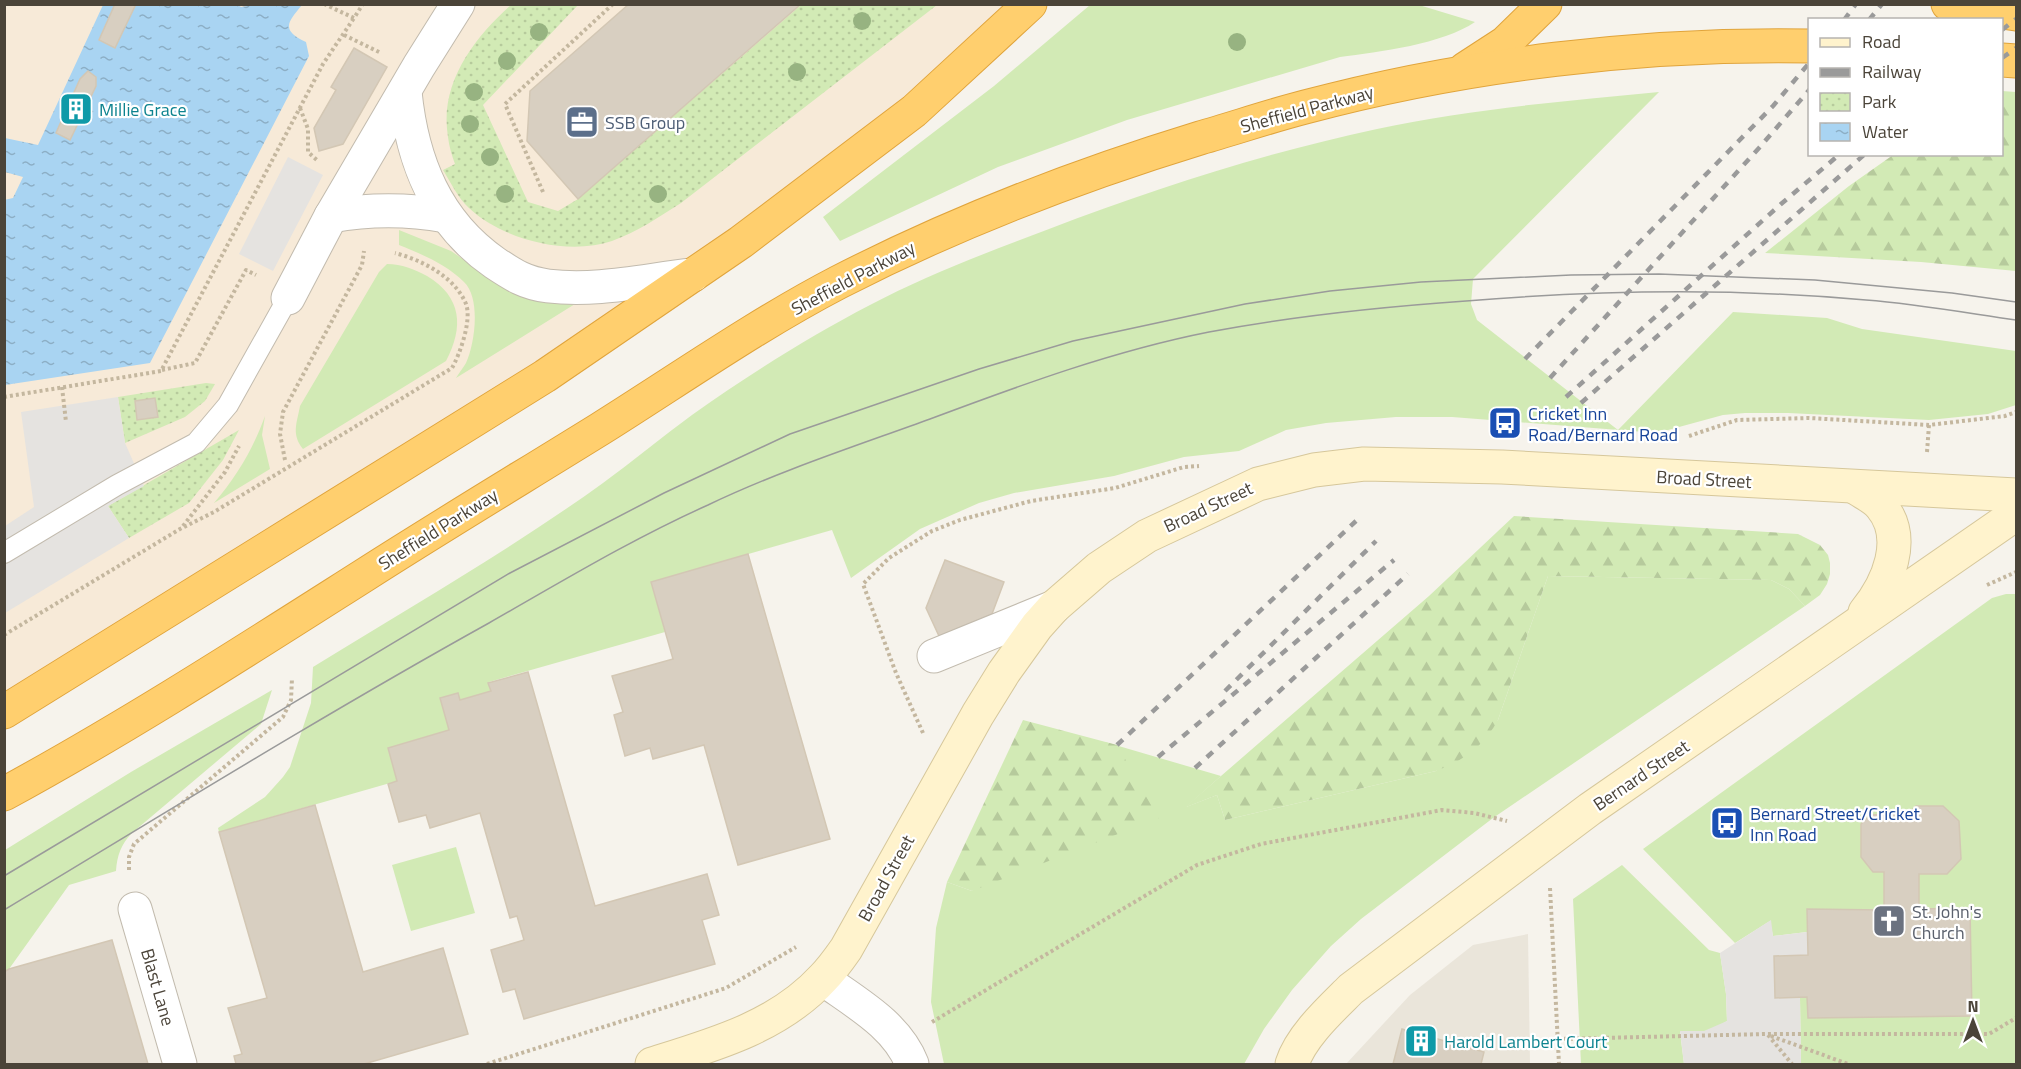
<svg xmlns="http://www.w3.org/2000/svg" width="2021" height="1069" font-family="'Titillium Web',sans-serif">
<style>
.residential{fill:#eae5da}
.commercial{fill:#f7ead8}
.grass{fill:#d2eab5}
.forest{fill:url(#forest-firs)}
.park{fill:url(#park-dots)}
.parking{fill:#e5e3e0}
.water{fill:url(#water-ripples)}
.building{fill:#d8cfc1;stroke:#d3c7b4;stroke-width:1.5}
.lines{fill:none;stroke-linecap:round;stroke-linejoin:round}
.lane-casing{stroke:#c2bbae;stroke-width:22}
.street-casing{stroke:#c2bbae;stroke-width:35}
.secondary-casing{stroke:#d6c79b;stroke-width:35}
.highway-casing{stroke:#e0a43c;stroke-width:35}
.path{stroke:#c4b79f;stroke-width:4;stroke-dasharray:3 3;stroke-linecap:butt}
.lane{stroke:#fff;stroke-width:20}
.street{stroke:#fff;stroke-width:33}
.secondary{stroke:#fff3cd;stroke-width:33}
.highway{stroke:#ffcf6e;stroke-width:33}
.tram{stroke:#9a9a9a;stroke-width:1.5}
.rail{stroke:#9a9a9a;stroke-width:4.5;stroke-dasharray:8 8;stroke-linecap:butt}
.tree{fill:#97b381}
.labels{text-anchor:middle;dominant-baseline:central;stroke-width:4.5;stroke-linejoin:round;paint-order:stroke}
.culture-label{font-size:18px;fill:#0d838f;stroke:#fff;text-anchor:start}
.street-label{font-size:18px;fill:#4b4439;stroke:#fff}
.service-label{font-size:18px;fill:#4e5e75;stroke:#fff;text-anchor:start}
.transit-label{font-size:18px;fill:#164399;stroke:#fff;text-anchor:start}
.worship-label{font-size:18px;fill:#5b616d;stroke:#fff;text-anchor:start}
</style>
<defs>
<pattern id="forest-firs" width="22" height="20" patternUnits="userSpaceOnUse" patternTransform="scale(1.5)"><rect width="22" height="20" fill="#d2eab5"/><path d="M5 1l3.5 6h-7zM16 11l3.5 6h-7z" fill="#b6ca9c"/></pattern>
<pattern id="park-dots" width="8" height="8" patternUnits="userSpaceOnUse" patternTransform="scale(1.5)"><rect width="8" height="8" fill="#d2eab5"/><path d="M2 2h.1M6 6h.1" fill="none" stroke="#b6ca9c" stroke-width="1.8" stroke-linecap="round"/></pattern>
<pattern id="water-ripples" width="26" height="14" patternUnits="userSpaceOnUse" patternTransform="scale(1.5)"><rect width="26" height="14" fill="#a9d4f2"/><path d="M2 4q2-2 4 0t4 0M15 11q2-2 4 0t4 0" fill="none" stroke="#8caec5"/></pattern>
</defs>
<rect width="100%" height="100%" fill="#f6f3ec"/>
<!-- residential -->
<polygon class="residential" points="1528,934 1530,1064 1346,1064 1410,995 1473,945"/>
<!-- commercial -->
<polygon class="commercial" points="5,5 1030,5 741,242 5,709"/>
<!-- grass -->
<g class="grass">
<path d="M1090,5H1419L1475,22C1443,44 1379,52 1340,57L1127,120L998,167L840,241L823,217L994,86Z"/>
<path d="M1659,92L1473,279L1471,304L1477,320L1618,430L1733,312L1827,318L1862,329L2016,351V405L1988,414L1929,420L1788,413H1745L1723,415L1657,433L1452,417H1396L1326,423L1286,430L1239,451L1184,457L1114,476L1014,493L979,503L920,529L851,578L832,530L651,582L665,632L489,682L491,691L460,700L449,730L388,748L397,781L219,832L218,828L265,797L283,777L290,767L311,703L313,667C410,607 510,550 603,483C633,461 662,437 692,415C747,376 810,336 870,305C927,275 988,252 1049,229C1156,188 1265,153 1377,129C1470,109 1565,101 1659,92Z"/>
<path d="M399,230L451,251L485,274L583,299L456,378C459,373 463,368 466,363C475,344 481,298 464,282C446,264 421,254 399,245Z"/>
<path d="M387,264C402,264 414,269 427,276C462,297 464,327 446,361L303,449C291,434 297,423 300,406L379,272Z"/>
<path d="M265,416L262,435L270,469L214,503C237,476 253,449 265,416Z"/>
<polygon points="1548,576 1771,580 1789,589 1805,606 1493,818 1361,919 1331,946 1292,990 1264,1029 1244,1064 944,1064 931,1002 936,928 947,882 972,891 1105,742 1221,776 1186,807 1217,795 1225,820 1436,771 1498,720"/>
<polygon points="2006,594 2016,594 2016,1064 1801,1064 1800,998 1807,997 1808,1018 1972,1016 1970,908 1919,909 1919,874 1947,874 1961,859 1959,821 1943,806 1916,806 1902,820 1895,814 1870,815 1861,824 1861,857 1873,872 1884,872 1884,910 1807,909 1807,932 1773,936 1770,921 1735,943 1643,849 1992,598"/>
<path d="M272,690L261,724L132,833C121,844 117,856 116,871L69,885L9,969L5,972V850L131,772Z"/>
<polygon points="456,847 475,913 411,931 392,865"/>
<polygon points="1622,865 1709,950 1720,953 1726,994 1727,1021 1707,1033 1680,1032 1684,1064 1581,1064 1573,899"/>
</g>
<!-- forest -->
<g class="forest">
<polygon points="2002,91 2016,92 2016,271 1921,262 1765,253 1849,186 1893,155 2002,154"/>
<path d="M1514,516L1798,534L1820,545L1828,555L1830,563V574L1827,584L1820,595L1805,606L1789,589L1771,580L1548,576L1498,720C1483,747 1464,760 1436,771L1225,820L1217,795L1184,808L1429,596Z"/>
<polygon points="1023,720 1117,745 1159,818 972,891 947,882"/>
</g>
<!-- park -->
<g class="park">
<path d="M512,4L578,5L483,105L528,202L558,211L578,199L801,5H937L681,203C659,217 637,232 612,241C568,256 503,240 469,208C458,198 451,183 443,170L455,164C452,156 449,146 448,137C439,83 474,38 512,4Z"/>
<polygon points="206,383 215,384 205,401 185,417 125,443 118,397"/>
<polygon points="239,430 223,460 189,503 129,538 108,506"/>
</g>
<!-- parking -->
<g class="parking">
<polygon points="288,157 323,175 273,271 239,254"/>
<polygon points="118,397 125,443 144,486 108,506 129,538 5,613 5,526 34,507 21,412"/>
<polygon points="1771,920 1773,936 1807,932 1808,955 1774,956 1775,998 1800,998 1801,1064 1684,1064 1680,1031 1704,1031 1727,1021 1726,994 1720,953"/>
</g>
<!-- water -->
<path class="water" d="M236,4L241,7L252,5H302C287,23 281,30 306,42L309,56L150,363L5,385L4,200L13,198L23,177L5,172V138L38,145L103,5Z"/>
<!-- building -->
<g class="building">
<polygon points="115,4 136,4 115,48 99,40"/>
<polygon points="629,4 801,4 578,199 527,141 530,91"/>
<polygon points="354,48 387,67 343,144 319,151 314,128 336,90 331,87"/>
<polygon points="88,71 96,77 96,86 70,140 56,133 80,79"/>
<polygon points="155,398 158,417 137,420 135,401"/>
<polygon points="748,554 830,839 738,865 704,745 653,759 650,748 625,756 614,715 623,712 612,676 673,659 651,582"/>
<polygon points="945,560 1004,582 992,614 939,636 926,608"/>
<polygon points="528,672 595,906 707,874 719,915 702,920 715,964 524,1019 515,989 503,992 491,950 524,940 517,916 510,918 480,813 430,828 426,815 399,822 388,784 397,781 388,748 449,730 440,698 458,693 460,700 491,691 488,683"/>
<polygon points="315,805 363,972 443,948 468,1034 364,1064 236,1064 234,1056 242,1054 228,1008 267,998 219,832"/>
<polygon points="1916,806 1943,806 1959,821 1961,859 1947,874 1919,874 1919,909 1970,908 1972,1016 1808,1018 1807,997 1775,998 1774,956 1808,955 1807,909 1884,910 1884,872 1873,872 1861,857 1861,824 1870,815 1895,814 1902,820"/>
<polygon points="112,940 148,1064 4,1064 4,972 9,969"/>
<polygon points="1402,1029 1484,1052 1481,1064 1393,1064"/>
</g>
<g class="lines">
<defs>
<polyline id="lane" points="4,553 117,485 196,443 228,405 288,298"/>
<g id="street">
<path d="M405,92C412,161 436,222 495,263C513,275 525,283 548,286C597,292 645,280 693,275"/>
<path d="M331,216C370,209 407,209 446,216"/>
<polyline points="288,298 331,216 419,66 458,4"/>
<polyline points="934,656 1054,607"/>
<polyline points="135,909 180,1064"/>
<path d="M823,979C856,1003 897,1025 912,1064"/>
</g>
<g id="secondary">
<path d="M1855,487C1863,493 1875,498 1881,506C1908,538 1888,584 1865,612"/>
<path d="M652,1064C713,1045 778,1027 823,978C832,969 839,959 846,949L978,714L1004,672L1037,626L1054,607L1099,568L1147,536L1258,484L1314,470L1364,464L1502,467L2016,495"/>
<path d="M1292,1064C1301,1036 1331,1009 1351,989L1590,809L2016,514"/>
</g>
<g id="highway">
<polyline points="1948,4 2016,14"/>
<polyline points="2002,60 2016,61"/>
<polyline points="1465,69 1505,43 1545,4"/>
<polyline points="4,712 545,376 741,242 914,111 1030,4"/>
<path d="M4,794C127,727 245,651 363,576C441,526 521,478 600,429C678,380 758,324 839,282C954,223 1076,176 1200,138C1235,128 1270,116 1305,107C1466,64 1644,43 1810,46"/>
</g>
</defs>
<!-- lane casing -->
<use href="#lane" class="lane-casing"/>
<!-- street casing -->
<use href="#street" class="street-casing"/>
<!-- secondary casing -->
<use href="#secondary" class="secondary-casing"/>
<!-- highway casing -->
<use href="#highway" class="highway-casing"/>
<!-- path -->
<g class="path">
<polyline points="324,4 354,18 363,4"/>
<polyline points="344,35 381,53"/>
<polyline points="300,108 308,129 308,152 318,161"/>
<polyline points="543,192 505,104 613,4"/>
<polyline points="162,370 195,363 246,270 256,275"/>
<polyline points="62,387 66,422"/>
<polyline points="4,397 161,371 323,64 354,18"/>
<polyline points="1689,436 1737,420 1809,418 1929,425 2005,416 2016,412"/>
<polyline points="1927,452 1929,425"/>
<polyline points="285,460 280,434 283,412 362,265 364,251"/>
<polyline points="183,526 225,472 239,446"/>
<polyline points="1987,585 2016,572"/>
<path d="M4,635L180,529L214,512L452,368C460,354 472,320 466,304C455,277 422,260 395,253"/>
<polyline points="923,733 896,673 863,584 889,558 932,531 960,520 1031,501 1115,488 1184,467 1199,466"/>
<polyline points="129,870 129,857 134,844 283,717 291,700 292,678"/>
<polyline points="1550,888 1559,1064"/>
<polyline points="932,1022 1197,865 1261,844 1442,810 1474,813 1507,821"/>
<polyline points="1768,1035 1792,1064"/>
<polyline points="1771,1036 1848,1064"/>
<polyline points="1558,1039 1767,1034 1989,1034 2016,1018"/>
<polyline points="487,1064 726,988 796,947"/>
</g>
<!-- lane -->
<use href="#lane" class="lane"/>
<!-- street -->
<use href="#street" class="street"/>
<!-- secondary -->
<use href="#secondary" class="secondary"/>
<!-- highway -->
<use href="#highway" class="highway"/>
<!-- tram -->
<g class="tram">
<polyline points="4,876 510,573 664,493 790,434 979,369 1073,341 1245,304 1330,291 1421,282 1571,275 1659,274 1815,280 1952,293 2016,302"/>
<path d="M4,910C165,813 325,714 489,623C561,582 632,539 708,505C779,471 856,446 930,419C1021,385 1113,351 1209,332C1294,316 1380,307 1466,301C1599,290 1734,288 1866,300C1917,304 1967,313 2016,320"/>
</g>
<!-- rail -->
<g class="rail">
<polyline points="1844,20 1856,4"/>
<polyline points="1869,20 1882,4"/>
<polyline points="2002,30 2016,19"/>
<polyline points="2002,58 2016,48"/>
<polyline points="1525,359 1773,106 1810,62"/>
<polyline points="1550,378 1759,148 1810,89"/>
<polyline points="1566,397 1781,204 1840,154"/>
<polyline points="1581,403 1865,154"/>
<polyline points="1225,691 1376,541"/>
<polyline points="1117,745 1356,521"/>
<polyline points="1158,757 1394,560"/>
<polyline points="1195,768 1408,574"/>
</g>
</g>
<!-- trees -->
<g class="tree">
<circle cx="862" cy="21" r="9"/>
<circle cx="539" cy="32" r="9"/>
<circle cx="1237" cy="42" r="9"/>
<circle cx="507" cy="61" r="9"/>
<circle cx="797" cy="72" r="9"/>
<circle cx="474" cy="92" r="9"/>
<circle cx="470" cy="124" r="9"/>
<circle cx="490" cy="157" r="9"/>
<circle cx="505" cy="194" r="9"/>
<circle cx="658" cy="194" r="9"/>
</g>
<!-- icons -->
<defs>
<symbol id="building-square" viewBox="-11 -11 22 22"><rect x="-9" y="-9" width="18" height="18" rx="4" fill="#0f9aa8" stroke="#fff"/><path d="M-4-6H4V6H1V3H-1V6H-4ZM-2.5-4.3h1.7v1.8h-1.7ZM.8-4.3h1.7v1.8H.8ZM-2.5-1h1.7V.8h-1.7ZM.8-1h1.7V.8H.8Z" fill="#fff"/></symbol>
<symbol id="office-square" viewBox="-11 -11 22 22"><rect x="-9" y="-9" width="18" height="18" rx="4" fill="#5c6f8a" stroke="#fff"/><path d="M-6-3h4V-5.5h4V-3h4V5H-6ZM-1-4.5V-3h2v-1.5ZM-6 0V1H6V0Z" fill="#fff"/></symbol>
<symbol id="bus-square" viewBox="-11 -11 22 22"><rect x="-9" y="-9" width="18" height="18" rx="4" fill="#1a4fb4" stroke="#fff"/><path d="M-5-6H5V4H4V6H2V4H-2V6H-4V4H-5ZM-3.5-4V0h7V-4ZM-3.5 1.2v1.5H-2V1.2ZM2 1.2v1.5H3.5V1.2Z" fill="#fff"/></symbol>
<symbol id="church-square" viewBox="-11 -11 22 22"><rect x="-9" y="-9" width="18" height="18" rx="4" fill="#6b7280" stroke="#fff"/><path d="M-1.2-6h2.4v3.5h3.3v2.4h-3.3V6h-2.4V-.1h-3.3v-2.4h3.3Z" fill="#fff"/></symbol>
</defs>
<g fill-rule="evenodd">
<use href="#building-square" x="57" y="90" width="38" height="38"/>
<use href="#office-square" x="563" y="103" width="38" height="38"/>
<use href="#bus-square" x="1486" y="404" width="38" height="38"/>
<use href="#bus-square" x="1708" y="804" width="38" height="38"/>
<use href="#church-square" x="1870" y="902" width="38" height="38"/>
<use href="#building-square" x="1402" y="1022" width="38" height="38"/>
</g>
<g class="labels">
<!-- culture labels -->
<g class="culture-label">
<text x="99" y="109">Millie Grace</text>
<text x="1444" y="1041">Harold Lambert Court</text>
</g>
<!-- street labels -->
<g class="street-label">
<text transform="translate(1307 109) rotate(-15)">Sheffield Parkway</text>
<text transform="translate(853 278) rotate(-28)">Sheffield Parkway</text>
<text transform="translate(1704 479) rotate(3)">Broad Street</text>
<text transform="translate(1208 507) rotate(-25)">Broad Street</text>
<text transform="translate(438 529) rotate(-32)">Sheffield Parkway</text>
<text transform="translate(1641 775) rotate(-34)">Bernard Street</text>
<text transform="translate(886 878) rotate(-61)">Broad Street</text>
<text transform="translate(158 987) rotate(74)">Blast Lane</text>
</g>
<!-- service labels -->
<g class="service-label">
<text x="605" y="122">SSB Group</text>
</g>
<!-- transit labels -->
<g class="transit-label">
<text x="1528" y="413">Cricket Inn<tspan x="1528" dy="21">Road/Bernard Road</tspan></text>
<text x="1750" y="813">Bernard Street/Cricket<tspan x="1750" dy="21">Inn Road</tspan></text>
</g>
<!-- worship labels -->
<g class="worship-label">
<text x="1912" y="911">St. John's<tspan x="1912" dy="21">Church</tspan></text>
</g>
</g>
<!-- border -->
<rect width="2021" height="1069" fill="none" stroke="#4b4439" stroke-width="12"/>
<!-- legend -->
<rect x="1808" y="18" width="195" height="138" fill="#ffffff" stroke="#b7b4b0" stroke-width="1.5"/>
<rect x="1820" y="38" width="30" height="9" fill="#fff3cd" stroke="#b7b4b0" stroke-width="1.5"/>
<text x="1862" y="48" font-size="18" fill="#4b4439">Road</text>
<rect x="1820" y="68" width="30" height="9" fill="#9a9a9a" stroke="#b7b4b0" stroke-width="1.5"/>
<text x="1862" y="78" font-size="18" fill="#4b4439">Railway</text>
<rect x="1820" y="93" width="30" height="18" fill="url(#park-dots)" stroke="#b7b4b0" stroke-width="1.5"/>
<text x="1862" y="108" font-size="18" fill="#4b4439">Park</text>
<rect x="1820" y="123" width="30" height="18" fill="url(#water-ripples)" stroke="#b7b4b0" stroke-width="1.5"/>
<text x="1862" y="138" font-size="18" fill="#4b4439">Water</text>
<!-- north arrow -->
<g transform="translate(1973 1021)" stroke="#ffffff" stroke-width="4.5" paint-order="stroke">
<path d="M0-4.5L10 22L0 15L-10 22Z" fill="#4b4439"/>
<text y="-9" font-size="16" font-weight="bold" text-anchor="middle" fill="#4b4439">N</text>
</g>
</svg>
